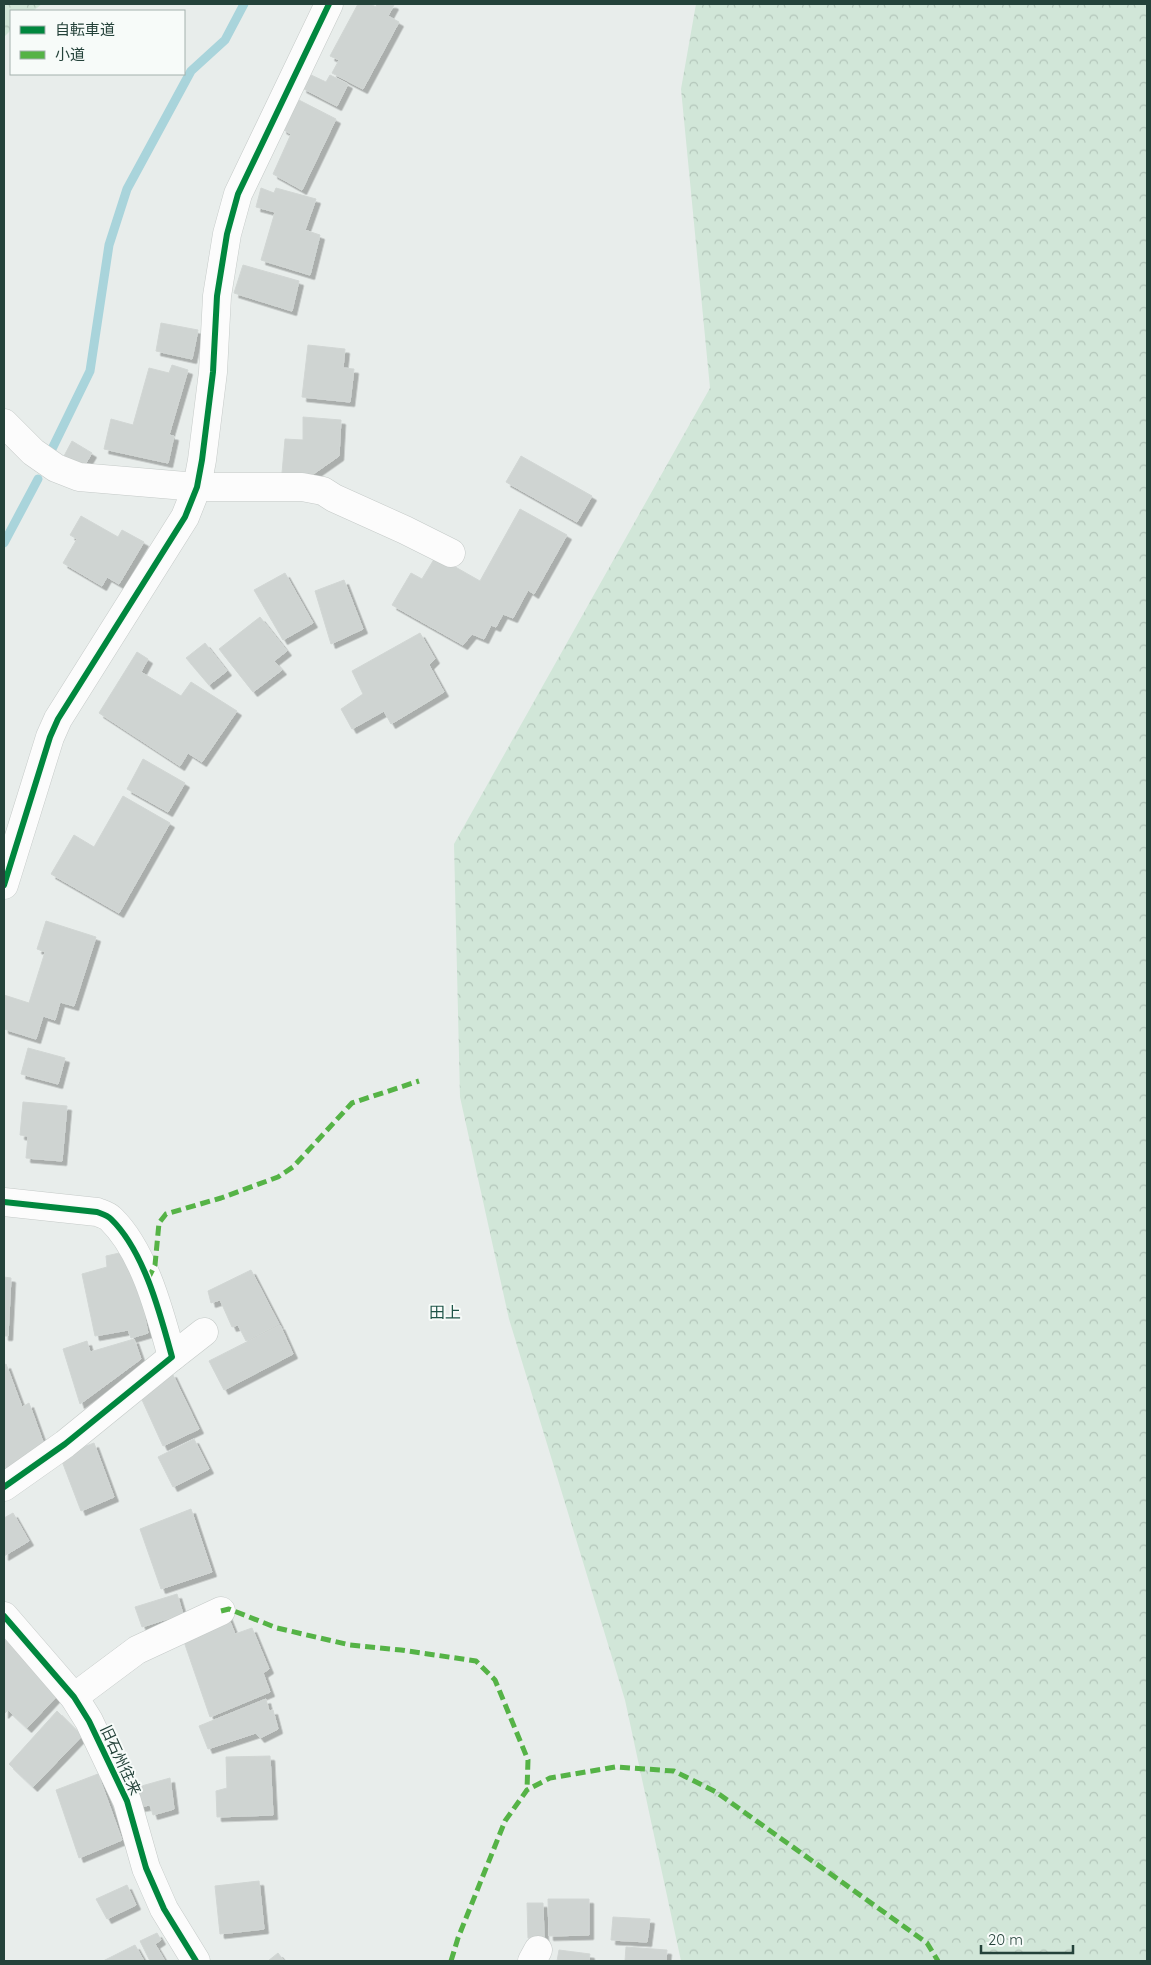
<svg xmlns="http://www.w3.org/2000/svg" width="1151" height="1965" font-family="Quicksand,'Noto Sans JP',sans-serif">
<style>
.forest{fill:url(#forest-crowns)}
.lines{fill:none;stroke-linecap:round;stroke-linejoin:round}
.stream{stroke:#a9d4db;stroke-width:9}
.building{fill:#cfd4d2;stroke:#d1d6d4;filter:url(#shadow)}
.minor-casing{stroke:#c5cac8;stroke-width:29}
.minor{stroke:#fcfcfc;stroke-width:28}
.quiet{stroke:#55b346;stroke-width:5;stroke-dasharray:10 5;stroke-linecap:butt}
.cycleway-casing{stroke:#f7fbf9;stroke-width:9}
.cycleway{stroke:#00873e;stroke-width:6}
.labels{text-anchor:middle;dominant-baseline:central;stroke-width:4;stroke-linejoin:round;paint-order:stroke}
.street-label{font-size:15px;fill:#24423a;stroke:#f7fbf9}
.neighbourhood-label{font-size:16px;fill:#1f5548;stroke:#f7fbf9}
</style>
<defs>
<pattern id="forest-crowns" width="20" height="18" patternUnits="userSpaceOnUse" patternTransform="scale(1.25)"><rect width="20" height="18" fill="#d1e6d8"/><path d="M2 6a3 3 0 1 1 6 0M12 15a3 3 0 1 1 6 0" fill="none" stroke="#b3c6ba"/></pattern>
<filter id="shadow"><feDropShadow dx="4.5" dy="4.5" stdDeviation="0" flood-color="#0004"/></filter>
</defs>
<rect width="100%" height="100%" fill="#e8edeb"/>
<!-- forest -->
<g class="forest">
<polygon points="4,4 42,4 33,11 11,11 11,30 4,37"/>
<polygon points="696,4 1147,4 1147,1961 681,1961 625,1700 509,1319 460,1097 454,844 710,388 681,89"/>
</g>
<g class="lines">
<!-- stream -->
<g class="stream">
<polyline points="51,451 90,371 109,245 127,189 191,71 225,40 244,4"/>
<polyline points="4,543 38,479"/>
</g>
</g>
<!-- building -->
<g class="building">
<polygon points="358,4 370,4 376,7 377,4 392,4 394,5 388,16 399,22 363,89 332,73 339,60 330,56"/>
<polygon points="309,74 326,82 330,75 348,84 337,106 302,88"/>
<polygon points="297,99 336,119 302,190 273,174 291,134 282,129"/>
<polygon points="261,188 274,193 276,188 316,199 305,230 320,235 310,275 261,260 275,212 256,207"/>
<polygon points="243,265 299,281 292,311 234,293"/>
<polygon points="161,323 198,330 192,359 156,351"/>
<polygon points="308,345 345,349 343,368 354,369 350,402 302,397"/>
<polygon points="172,365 188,370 169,435 174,436 168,463 104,449 111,419 133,425 149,368 169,373"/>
<polygon points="303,417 341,420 339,456 312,475 282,473 285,439 303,440"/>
<polygon points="72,441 92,453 83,468 64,456"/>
<polygon points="521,456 592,496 577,522 506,482"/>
<polygon points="520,509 567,535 534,594 528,590 513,618 503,614 496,627 491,625 484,639 472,634 463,645 392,605 411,573 422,579 436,556 480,581"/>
<polygon points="81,516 118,537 122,530 144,542 119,584 107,577 102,586 63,563 77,539 70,535"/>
<polygon points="285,573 313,623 283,640 254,590"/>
<polygon points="344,580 363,629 331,644 315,591"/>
<polygon points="260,617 287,651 274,661 282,670 253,692 219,649"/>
<polygon points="420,633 435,659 429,665 444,692 391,724 384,711 352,729 341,709 363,694 352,671"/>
<polygon points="205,643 227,671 209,685 186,658"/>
<polygon points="137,652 148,659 141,672 181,696 191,682 237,711 202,762 188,753 180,766 99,713"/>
<polygon points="143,759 185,783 168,812 127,789"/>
<polygon points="123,796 170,823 119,913 51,874 74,835 94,847"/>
<polygon points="46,921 96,937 74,1006 60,1002 55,1020 43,1016 36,1039 4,1029 4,995 29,1003 45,952 37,949"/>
<polygon points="28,1048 65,1058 58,1084 21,1074"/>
<polygon points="23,1102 67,1106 62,1161 26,1158 28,1136 20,1135"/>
<polygon points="124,1252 130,1276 136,1275 148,1333 131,1338 128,1330 95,1336 82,1274 107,1267 106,1256"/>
<polygon points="251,1270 279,1324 246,1341 238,1325 232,1327 220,1300 211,1303 208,1291"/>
<polygon points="4,1277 11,1278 8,1336 4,1336"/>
<polygon points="280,1325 293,1354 224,1390 209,1361"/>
<polygon points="134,1339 141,1359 80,1404 63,1349 87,1341 90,1352"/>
<polygon points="6,1364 22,1407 29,1403 46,1450 6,1469 4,1464 4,1365"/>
<polygon points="172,1373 199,1429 163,1446 138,1391"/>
<polygon points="194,1439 209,1469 173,1487 158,1457"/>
<polygon points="94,1443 114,1497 81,1511 60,1456"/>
<polygon points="191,1509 212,1572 161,1589 140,1529"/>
<polygon points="13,1513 29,1541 4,1556 4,1518"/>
<polygon points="177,1594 183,1614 142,1627 135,1607"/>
<polygon points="227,1614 235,1634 252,1628 269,1669 263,1673 270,1692 210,1717 181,1633"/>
<polygon points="4,1639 57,1696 27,1728 8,1710 4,1714"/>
<polygon points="266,1699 269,1711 273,1710 278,1729 260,1738 256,1733 208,1749 199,1726"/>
<polygon points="57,1711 82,1736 33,1787 9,1764"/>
<polygon points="270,1756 273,1815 217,1817 216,1791 227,1788 226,1757"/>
<polygon points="98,1774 122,1840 79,1858 56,1790"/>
<polygon points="170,1778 174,1809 153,1815 150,1805 140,1807 138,1787"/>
<polygon points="259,1881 264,1929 220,1934 215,1886"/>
<polygon points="127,1885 136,1905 107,1919 96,1899"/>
<polygon points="548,1899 589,1899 589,1935 549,1936"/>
<polygon points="527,1903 543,1903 544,1937 528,1938"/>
<polygon points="613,1917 650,1919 647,1942 611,1940"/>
<polygon points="157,1933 161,1940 155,1944 165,1961 150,1961 140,1941"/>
<polygon points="135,1945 144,1961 103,1961"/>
<polygon points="626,1947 667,1950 666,1961 625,1961"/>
<polygon points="559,1950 590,1954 589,1961 557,1961"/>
<polygon points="278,1953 284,1961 268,1961"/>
</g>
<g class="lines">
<defs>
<g id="minor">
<polyline points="4,423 33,452 56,468 79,477 197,487 302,487 323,491 334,498 405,530 451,553"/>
<polyline points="4,885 50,737 58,719 185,517 197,487 202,460 213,372 217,296 227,234 238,194 329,4"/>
<path d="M4,1202L97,1212C102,1214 107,1215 111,1219C144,1251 160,1313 172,1357L65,1444L4,1487"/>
<polyline points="172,1357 204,1332"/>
<polyline points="4,1616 74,1697 89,1721 127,1801 146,1868 164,1909 196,1961"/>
<polyline points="74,1697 137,1650 221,1611"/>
<polyline points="532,1961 538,1950"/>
</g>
</defs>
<!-- minor casing -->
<use href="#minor" class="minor-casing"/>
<!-- minor -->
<use href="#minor" class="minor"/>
<!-- quiet -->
<g class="quiet">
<polyline points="148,1279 155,1265 159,1223 166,1214 221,1198 278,1177 293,1167 352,1103 419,1081"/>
<polyline points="221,1611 229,1609 277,1628 350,1645 401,1650 476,1661 495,1680 528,1760 527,1790"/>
<polyline points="451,1961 458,1938 505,1821 527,1790 550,1778 615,1767 674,1771 716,1792 927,1943 938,1961"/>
</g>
<defs>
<g id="cycleway">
<polyline points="4,885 50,737 58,719 185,517 197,487 202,460 213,372 217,296 227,234 238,194 329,4"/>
<path d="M4,1202L97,1212C102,1214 107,1215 111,1219C144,1251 160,1313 172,1357L65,1444L4,1487"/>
<polyline points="4,1616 74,1697 89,1721 127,1801 146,1868 164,1909 196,1961"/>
</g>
</defs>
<!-- cycleway casing -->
<use href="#cycleway" class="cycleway-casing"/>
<!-- cycleway -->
<use href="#cycleway" class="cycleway"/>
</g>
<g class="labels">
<!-- street labels -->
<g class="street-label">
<text transform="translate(121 1760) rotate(65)">旧石州往来</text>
</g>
<!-- neighbourhood labels -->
<g class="neighbourhood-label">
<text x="445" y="1312">田上</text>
</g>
</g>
<!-- border -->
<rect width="1151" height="1965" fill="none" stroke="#24423a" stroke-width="10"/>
<!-- legend -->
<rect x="10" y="10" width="175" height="65" fill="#f7fbf9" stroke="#a3b1ad"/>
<rect x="20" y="26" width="25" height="8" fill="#00873e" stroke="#a3b1ad"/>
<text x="55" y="35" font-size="15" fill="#24423a">自転車道</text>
<rect x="20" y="51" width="25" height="8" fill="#55b346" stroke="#a3b1ad"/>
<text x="55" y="60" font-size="15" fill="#24423a">小道</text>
<!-- scale -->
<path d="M981 1945v8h92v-8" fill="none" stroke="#24423a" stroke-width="2.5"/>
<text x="988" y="1945" font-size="15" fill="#24423a" stroke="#f7fbf9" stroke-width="4" paint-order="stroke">20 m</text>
</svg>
